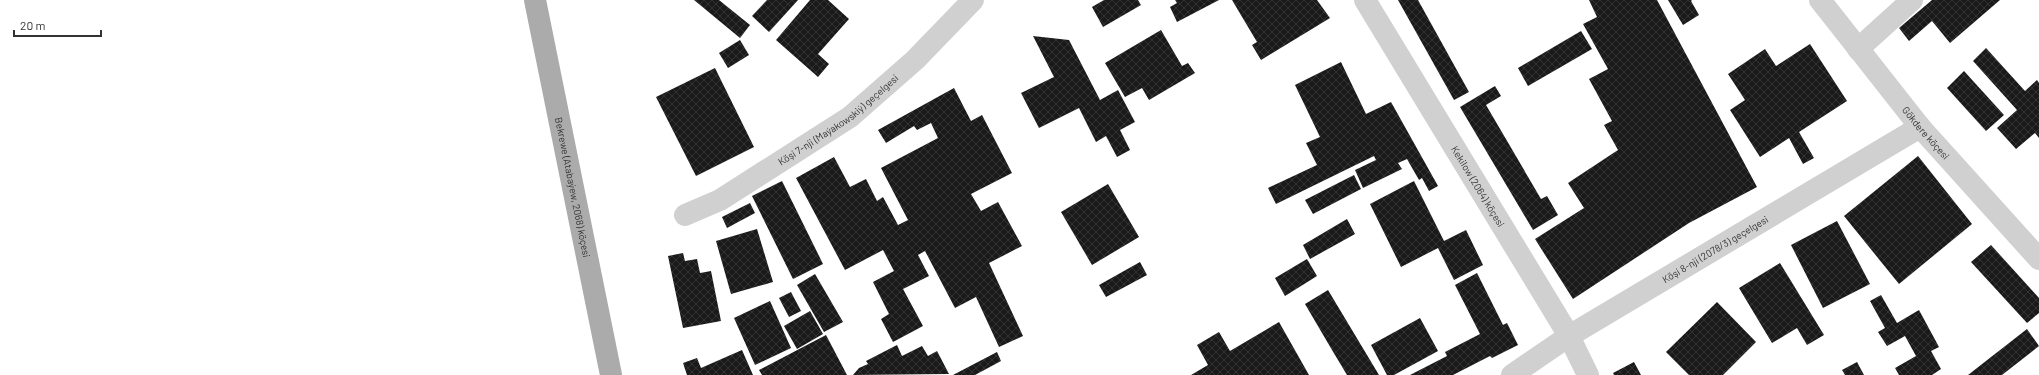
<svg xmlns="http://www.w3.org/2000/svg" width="2039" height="375" font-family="Barlow,sans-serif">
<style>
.building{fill:url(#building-cross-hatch)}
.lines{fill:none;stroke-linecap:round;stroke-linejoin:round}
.minor{stroke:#d0d0d0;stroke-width:22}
.major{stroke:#ababab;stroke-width:22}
.labels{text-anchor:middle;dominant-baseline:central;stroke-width:4;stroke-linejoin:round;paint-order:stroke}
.street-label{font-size:10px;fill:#333;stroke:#fff}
</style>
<defs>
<pattern id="building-cross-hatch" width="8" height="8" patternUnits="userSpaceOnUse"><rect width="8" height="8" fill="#1a1a1a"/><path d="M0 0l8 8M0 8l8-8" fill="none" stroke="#333"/></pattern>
</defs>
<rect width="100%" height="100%" fill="#fff"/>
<!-- building -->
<g class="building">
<polygon points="694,0 719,0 750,25 740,38"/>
<polygon points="767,0 798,0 769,32 752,16"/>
<polygon points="810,0 828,0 849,19 818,54 829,64 818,77 776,40"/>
<polygon points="1104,0 1138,0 1141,5 1103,27 1092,7"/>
<polygon points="1175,0 1219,0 1177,22 1170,7 1177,3"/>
<polygon points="1232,0 1317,0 1330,18 1261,60 1252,45 1257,42"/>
<polygon points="1398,0 1418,0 1469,92 1454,100"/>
<polygon points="1589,0 1657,0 1757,187 1689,223 1573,299 1535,239 1584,208 1568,183 1618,150 1604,125 1612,121 1589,79 1608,69 1583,24 1597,17"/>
<polygon points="1668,0 1692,0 1691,1 1699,15 1683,25"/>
<polygon points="1932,0 2000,0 1950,43 1932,21 1909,41 1899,28"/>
<polygon points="1161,30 1182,66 1188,63 1195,73 1149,100 1142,88 1125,97 1105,63"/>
<polygon points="1581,31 1592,49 1528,86 1518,68"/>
<polygon points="1033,36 1069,40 1100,100 1118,90 1135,122 1120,130 1130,150 1117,157 1106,136 1096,142 1079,108 1039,128 1021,93 1054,77"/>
<polygon points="740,40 749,55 728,68 719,53"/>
<polygon points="1810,44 1847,101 1799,132 1814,158 1803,164 1789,138 1760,157 1730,110 1745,100 1728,74 1765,49 1776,66"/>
<polygon points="1986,48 2025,91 2037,80 2039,83 2039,138 2035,133 2016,149 1997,128 2017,110 1973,61"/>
<polygon points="1341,62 1366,114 1391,102 1438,186 1429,191 1422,178 1419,180 1407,159 1398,163 1402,169 1363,188 1355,170 1376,160 1374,156 1276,204 1268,188 1317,165 1306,143 1320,137 1295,85"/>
<polygon points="715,68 754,147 696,176 656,97"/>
<polygon points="1964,71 2004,115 1986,131 1947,88"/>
<polygon points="1495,86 1501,96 1486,105 1541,199 1547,196 1558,215 1533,230 1460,107"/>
<polygon points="954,88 971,121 982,115 1012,173 971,194 981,211 998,202 1022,246 989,263 1023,336 999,347 976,297 955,308 925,251 918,255 929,276 903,289 923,326 893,342 881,319 889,314 873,282 894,271 883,250 845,270 796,178 834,157 850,187 866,179 877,201 883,197 898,225 908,220 881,168 938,138 931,123 917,130 914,126 886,143 878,130"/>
<polygon points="1918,156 1972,224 1899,284 1844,216"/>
<polygon points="1354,175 1361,189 1313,214 1305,200"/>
<polygon points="782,181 823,264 793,279 752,196"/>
<polygon points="1414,181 1444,241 1466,230 1483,265 1454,280 1438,248 1401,267 1370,204"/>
<polygon points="1108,184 1139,237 1092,265 1061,212"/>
<polygon points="750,203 755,213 727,228 722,217"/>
<polygon points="1347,219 1355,234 1310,259 1303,245"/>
<polygon points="1837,221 1870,284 1823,308 1791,245"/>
<polygon points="757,229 773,282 731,294 716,241"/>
<polygon points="1991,245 2039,298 2039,313 2027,323 1971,262"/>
<polygon points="683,253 685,261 697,259 700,273 711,271 721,321 683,328 668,256"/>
<polygon points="1307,259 1317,276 1285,296 1275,278"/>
<polygon points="1140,262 1147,275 1106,297 1099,285"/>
<polygon points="1780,263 1824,335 1807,345 1797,328 1772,343 1739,288"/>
<polygon points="1477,273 1503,325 1507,323 1518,345 1492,358 1490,356 1453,375 1410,375 1447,356 1445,352 1480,334 1455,285"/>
<polygon points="815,274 843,322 824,332 797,285"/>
<polygon points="1328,290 1379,375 1347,375 1332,350 1305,304"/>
<polygon points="791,292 801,311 789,317 779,298"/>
<polygon points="1881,295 1897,323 1919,310 1939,347 1931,351 1941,369 1932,375 1899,375 1895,368 1916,356 1905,336 1887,346 1878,332 1885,328 1870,301"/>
<polygon points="770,301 791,348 755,365 734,318"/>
<polygon points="1717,302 1756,342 1723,375 1689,375 1666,352"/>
<polygon points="810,311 823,334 797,349 784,326"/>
<polygon points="1420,318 1438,351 1394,375 1387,375 1371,345"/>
<polygon points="1279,322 1309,375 1191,375 1208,365 1197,345 1219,332 1230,351"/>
<polygon points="2027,329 2039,346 2002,375 1968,375"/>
<polygon points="826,335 847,375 762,375 759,370"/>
<polygon points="897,345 902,356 922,346 928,356 937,351 949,374 853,375 859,368 868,364 866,361"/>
<polygon points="742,350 753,375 687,375 683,363 697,358 701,368"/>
<polygon points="997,352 1001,361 975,375 953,375"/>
<polygon points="1634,362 1641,375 1614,375 1613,373"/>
<polygon points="1857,362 1864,375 1845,375 1842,370"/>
</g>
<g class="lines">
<!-- minor -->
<g class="minor">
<path id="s1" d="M1365,0L1569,336L1588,375"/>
<path id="s2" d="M1820,0L1920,127L2039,259"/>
<polyline points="1858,49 1912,0"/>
<path id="s3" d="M685,215L720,200L850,117L915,60L973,0"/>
<path id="s4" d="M1512,375L1569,336L1920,127"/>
</g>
<!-- major -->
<path class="major" id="s5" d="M535,0L611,375"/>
</g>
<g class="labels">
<!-- street labels -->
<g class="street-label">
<text stroke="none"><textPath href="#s3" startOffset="181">Köşi 7-nji (Maýakowskiý) geçelgesi</textPath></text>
<text stroke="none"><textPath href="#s2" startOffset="170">Gökdere köçesi</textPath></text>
<text stroke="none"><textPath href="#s1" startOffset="218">Kekilow (2064) köçesi</textPath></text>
<text stroke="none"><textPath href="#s5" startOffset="191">Bekrewe (Atabaýew, 2068) köçesi</textPath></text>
<text stroke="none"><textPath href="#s4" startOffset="239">Köşi 8-nji (2078/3) geçelgesi</textPath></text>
</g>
</g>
<!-- scale -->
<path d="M14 30v6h87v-6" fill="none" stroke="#333333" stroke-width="2"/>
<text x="20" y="30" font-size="12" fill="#333333" stroke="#ffffff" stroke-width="3" paint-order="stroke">20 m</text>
</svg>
